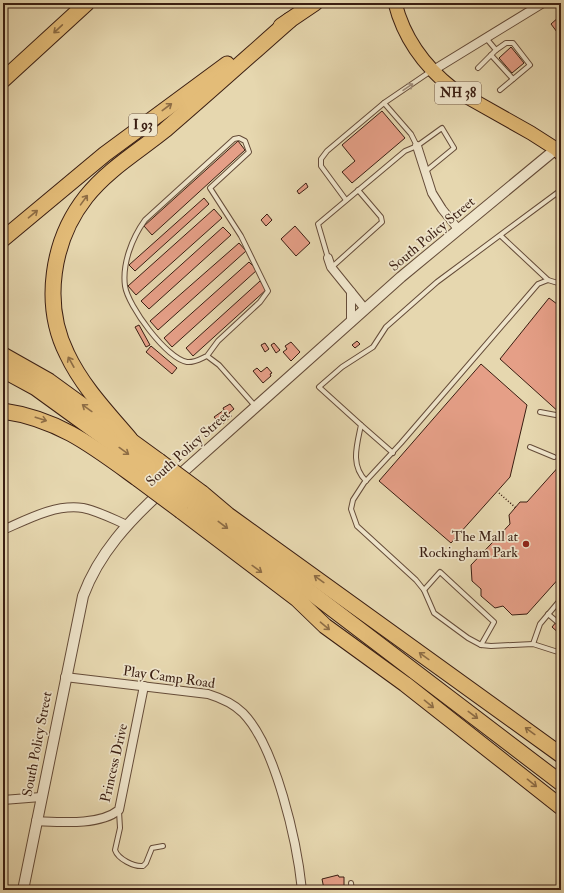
<svg xmlns="http://www.w3.org/2000/svg" width="564" height="893" font-family="'IM FELL Double Pica',serif">
<style>
.building{fill:#e59f87;stroke:#3a1e12}
.lines{fill:none;stroke-linecap:round;stroke-linejoin:round}
.service-casing{stroke:#654c39;stroke-width:6}
.minor-casing{stroke:#654c39;stroke-width:10}
.tertiary-casing{stroke:#654c39;stroke-width:12}
.primary-casing{stroke:#3a1e12;stroke-width:15}
.motorway-casing{stroke:#3a1e12;stroke-width:17}
.path{stroke:#3a1e12;stroke-width:1.5;stroke-dasharray:1 2;stroke-linecap:butt}
.service{stroke:#efe5cb;stroke-width:4}
.minor{stroke:#efe5cb;stroke-width:8}
.tertiary{stroke:#efe5cb;stroke-width:10}
.primary{stroke:#e3bc78;stroke-width:13}
.motorway{stroke:#e3bc78;stroke-width:15}
.motorway-bridge-casing{stroke:#3a1e12;stroke-width:17;stroke-linecap:butt}
.motorway-bridge{stroke:#e3bc78;stroke-width:15}
.oneway{stroke:#8e6d45}
.oneway2{stroke:#9e8b78}
.poi-dot{fill:#8f2418;stroke:#efe5cb;stroke-width:1.5}
.labels{text-anchor:middle;dominant-baseline:central;stroke-width:3.5;stroke-linejoin:round;paint-order:stroke}
.shield{fill:#efe5cb;stroke:#705a4a;stroke-width:1}
.shield-label{font-size:13px;font-weight:bold;fill:#3a1e12}
.street-label{font-size:14px;fill:#3a1e12;stroke:#efe5cb}
.poi-label{font-size:14px;fill:#3a1e12;stroke:#efe5cb;text-anchor:end}
</style>
<rect width="100%" height="100%" fill="#e6d7af"/>
<filter id="stains"><feTurbulence type="fractalNoise" baseFrequency=".005" numOctaves="4"/><feColorMatrix values="0 0 0 0 .2 0 0 0 0 .09 0 0 0 0 .02 0 0 0 .5 -.17"/></filter>
<radialGradient id="worn" r=".72"><stop offset=".6" stop-color="#630" stop-opacity="0"/><stop offset="1" stop-color="#630" stop-opacity=".3"/></radialGradient>
<!-- building -->
<g class="building">
<polygon points="560,16 561,28 557,32 551,24"/>
<polygon points="511,47 524,63 512,73 499,58"/>
<polygon points="382,111 405,138 352,183 342,172 355,161 342,145"/>
<polygon points="238,141 245,150 152,235 144,226"/>
<polygon points="306,183 308,187 299,194 297,191"/>
<polygon points="204,198 209,204 135,271 129,265"/>
<polygon points="214,209 222,218 136,295 128,286"/>
<polygon points="267,214 272,220 266,226 261,220"/>
<polygon points="295,226 310,243 296,256 281,239"/>
<polygon points="223,227 231,235 149,309 141,301"/>
<polygon points="239,243 246,251 158,330 150,321"/>
<polygon points="249,262 257,270 172,347 164,338"/>
<polygon points="260,281 267,289 193,356 186,348"/>
<polygon points="549,298 561,307 561,414 500,359"/>
<polygon points="139,325 150,345 146,347 135,327"/>
<polygon points="357,341 360,344 355,348 352,345"/>
<polygon points="291,342 300,352 291,361 283,352 287,349 285,346"/>
<polygon points="265,343 269,349 265,352 261,345"/>
<polygon points="274,343 280,350 276,353 271,345"/>
<polygon points="151,346 177,368 172,374 146,352"/>
<polygon points="481,364 527,405 510,477 451,543 379,481"/>
<polygon points="267,367 272,373 270,374 271,376 263,383 253,371 257,368 261,372"/>
<polygon points="230,404 234,409 229,413 232,416 221,425 214,417 224,410 223,408"/>
<polygon points="561,464 561,576 527,614 512,615 503,606 495,608 481,596 481,589 472,581 471,565 510,524 509,515 520,502 527,502"/>
<polygon points="561,616 561,635 552,627"/>
<polygon points="338,875 339,877 344,877 344,890 324,889 322,879"/>
</g>
<g class="lines">
<defs>
<g id="service">
<polyline points="496,50 506,43 513,43 530,65 500,90"/>
<polyline points="491,55 513,79"/>
<polyline points="478,68 496,50 486,38"/>
<polyline points="384,103 411,134 417,146"/>
<polyline points="346,200 321,166 321,159 327,151 384,103 431,71"/>
<polyline points="501,236 548,280"/>
<polyline points="328,258 318,224 405,151 417,146 442,128 454,148 426,171"/>
<polyline points="332,267 382,222 381,217 358,190"/>
<path d="M207,356L218,341L260,302L268,291L241,236L210,188L249,152L245,141L239,138L234,139L145,220C132,238 122,264 125,286C128,306 166,358 187,362C194,363 200,359 207,356L219,365L255,406"/>
<polyline points="540,412 561,416"/>
<polyline points="361,425 393,453"/>
<polyline points="530,447 554,457"/>
<path d="M366,481C350,465 357,445 361,425L319,387L342,367L373,347L386,327L437,282L561,190"/>
<polyline points="424,590 434,613 468,638 481,645 491,646 533,644 561,653"/>
<polyline points="548,614 561,625"/>
<polyline points="533,644 540,624 561,599"/>
<polyline points="481,645 494,622 440,572 424,590 416,580 357,526 351,509 353,500 364,483 401,443 538,284 548,280 561,284"/>
<path d="M119,811L120,828L115,850C118,859 134,867 143,866L146,863L152,848L163,846"/>
<polyline points="351,883 352,890"/>
</g>
<g id="minor">
<polyline points="432,71 543,3"/>
<polyline points="417,146 432,193 442,209 458,229"/>
<polyline points="328,258 331,267 365,309"/>
<polyline points="351,322 351,292"/>
<path d="M3,530C28,519 55,504 83,508C98,511 113,519 127,525"/>
<path d="M65,677L208,694C221,698 233,703 243,713C276,747 297,842 302,890"/>
<polyline points="3,800 41,797"/>
<path d="M36,821C60,822 99,826 119,810L144,686"/>
</g>
<g id="tertiary">
<polyline points="175,479 401,277 556,149 561,143"/>
<path d="M23,890L83,596C99,553 129,521 162,491"/>
</g>
<path id="primary" d="M395,3C404,39 424,66 453,89L531,133L556,149L561,154"/>
<g id="motorway">
<polyline points="281,26 315,3"/>
<polyline points="3,80 87,3"/>
<polyline points="3,239 105,154 227,64"/>
<polyline points="3,355 49,381 159,461"/>
<polyline points="3,370 36,388 149,470"/>
<path d="M3,411C59,419 94,447 138,479"/>
<path d="M130,439C107,412 82,386 67,354C42,304 52,240 86,197C107,170 139,151 165,130C207,94 248,57 290,20"/>
<polyline points="202,493 228,515 561,755"/>
<polyline points="192,502 561,783"/>
<polyline points="181,511 297,599 325,626 405,684 561,807"/>
</g>
</defs>
<!-- service casing -->
<use href="#service" class="service-casing"/>
<!-- minor casing -->
<use href="#minor" class="minor-casing"/>
<!-- tertiary casing -->
<use href="#tertiary" class="tertiary-casing"/>
<!-- primary casing -->
<use href="#primary" class="primary-casing"/>
<!-- motorway casing -->
<use href="#motorway" class="motorway-casing"/>
<!-- path -->
<polyline class="path" points="499,493 516,508"/>
<!-- service -->
<use href="#service" class="service"/>
<!-- minor -->
<use href="#minor" class="minor"/>
<!-- tertiary -->
<use href="#tertiary" class="tertiary"/>
<!-- primary -->
<use href="#primary" class="primary"/>
<!-- motorway -->
<use href="#motorway" class="motorway"/>
<defs>
<g id="motorway-bridge">
<polyline points="159,461 202,493"/>
<polyline points="149,470 192,502"/>
<polyline points="138,479 181,511"/>
</g>
</defs>
<!-- motorway-bridge casing -->
<use href="#motorway-bridge" class="motorway-bridge-casing"/>
<!-- motorway-bridge -->
<use href="#motorway-bridge" class="motorway-bridge"/>
</g>
<!-- one-way arrows -->
<defs><path id="oneway-shaft" d="M-6 0H5M1.5-3L5.5 0L1.5 3" fill="none" stroke-width="1.6" stroke-linecap="round" stroke-linejoin="round"/></defs>
<g class="oneway">
<use href="#oneway-shaft" transform="translate(58 29) rotate(137)"/>
<use href="#oneway-shaft" transform="translate(167 107) rotate(-37)"/>
<use href="#oneway-shaft" transform="translate(84 200) rotate(-54)"/>
<use href="#oneway-shaft" transform="translate(33 214) rotate(-40)"/>
<use href="#oneway-shaft" transform="translate(71 362) rotate(-119)"/>
<use href="#oneway-shaft" transform="translate(87 408) rotate(-144)"/>
<use href="#oneway-shaft" transform="translate(41 419) rotate(18)"/>
<use href="#oneway-shaft" transform="translate(124 451) rotate(36)"/>
<use href="#oneway-shaft" transform="translate(223 525) rotate(37)"/>
<use href="#oneway-shaft" transform="translate(257 569) rotate(36)"/>
<use href="#oneway-shaft" transform="translate(319 579) rotate(-144)"/>
<use href="#oneway-shaft" transform="translate(325 626) rotate(40)"/>
<use href="#oneway-shaft" transform="translate(424 656) rotate(-144)"/>
<use href="#oneway-shaft" transform="translate(429 704) rotate(39)"/>
<use href="#oneway-shaft" transform="translate(473 715) rotate(37)"/>
<use href="#oneway-shaft" transform="translate(530 731) rotate(-144)"/>
<use href="#oneway-shaft" transform="translate(532 783) rotate(39)"/>
</g>
<use class="oneway2" href="#oneway-shaft" transform="translate(408 87) rotate(-34)"/>
<!-- markers -->
<circle class="poi-dot" cx="526" cy="544" r="4"/>
<g class="labels">
<!-- shield labels -->
<g class="shield">
<rect x="435" y="82" width="46" height="22" rx="3"/>
<rect x="129" y="114" width="28" height="22" rx="3"/>
</g>
<g class="shield-label">
<text x="458" y="93">NH 38</text>
<text x="143" y="125">I 93</text>
</g>
<!-- street labels -->
<g class="street-label">
<text transform="translate(432 234) rotate(-40)">South Policy Street</text>
<text transform="translate(188 448) rotate(-42)">South Policy Street</text>
<text transform="translate(169 677) rotate(8)">Play Camp Road</text>
<text transform="translate(37 744) rotate(-79)">South Policy Street</text>
<text transform="translate(114 763) rotate(-77)">Princess Drive</text>
</g>
<!-- poi labels -->
<g class="poi-label">
<text x="518" y="536">The Mall at<tspan x="518" dy="16">Rockingham Park</tspan></text>
</g>
</g>
<!-- margin -->
<rect width="564" height="893" fill="none" stroke="#e6d7af" stroke-width="16"/>
<rect x="4" y="4" width="556" height="885" fill="none" stroke="#3a1e12" stroke-width="2"/>
<rect x="8" y="8" width="548" height="877" fill="none" stroke="#3a1e12"/>
<rect width="100%" height="100%" filter="url(#stains)"/>
<rect width="100%" height="100%" fill="url(#worn)"/>
</svg>
